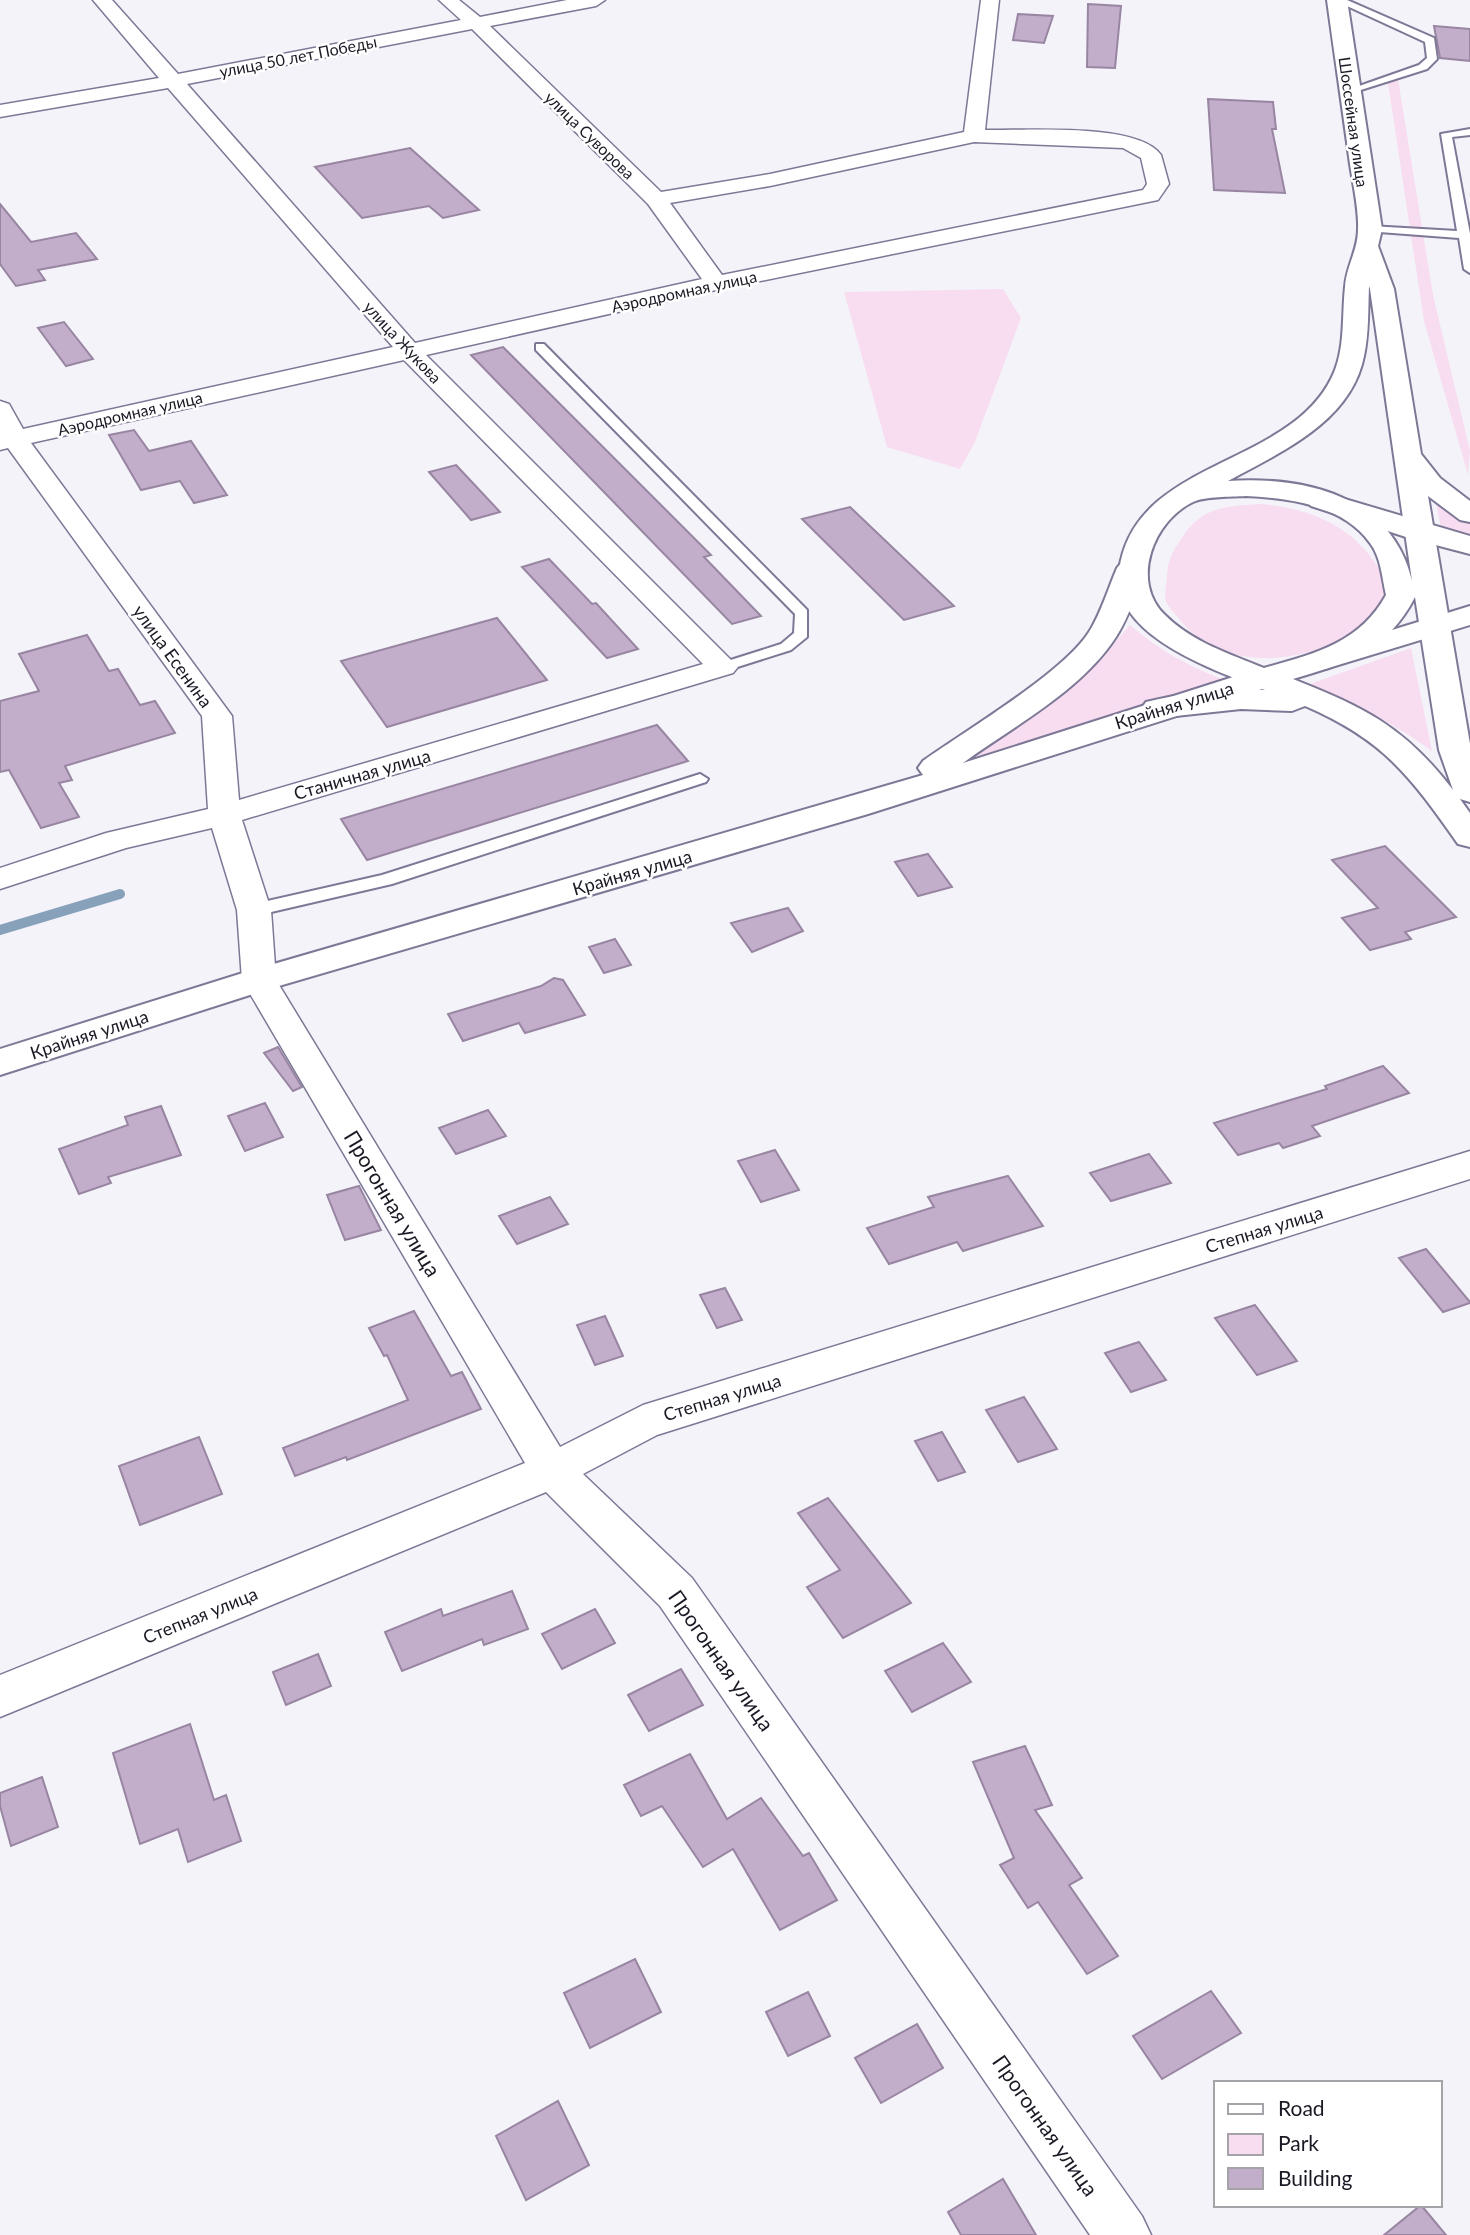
<svg xmlns="http://www.w3.org/2000/svg" width="1470" height="2235" font-family="Lato,sans-serif">
<style>
.green{fill:#f8ddf0}
.lines{fill:none;stroke-linecap:round;stroke-linejoin:round}
.stream{stroke:#88a1bb;stroke-width:10}
.building{fill:#c2aecb;stroke:#9885a1;stroke-width:2}
.lane-casing{stroke:#7d7896;stroke-width:4}
.street-casing{stroke:#7d7896;stroke-width:3}
.secondary-casing{stroke:#7d7896;stroke-width:4}
.primary-casing{stroke:#7d7896;stroke-width:4}
.lane{fill:#fff;fill-rule:evenodd}
.street{fill:#fff;fill-rule:evenodd}
.secondary{fill:#fff;fill-rule:evenodd}
.primary{fill:#fff;fill-rule:evenodd}
.labels{text-anchor:middle;dominant-baseline:central;stroke-width:5;stroke-linejoin:round;paint-order:stroke}
.far-street-label{font-size:16px;fill:#1c1925;stroke:#fff}
.street-label{font-size:18px;fill:#1c1925;stroke:#fff}
.near-street-label{font-size:21px;fill:#1c1925;stroke:#fff}
</style>
<rect width="100%" height="100%" fill="#f4f3fa"/>
<!-- green -->
<g class="green">
<polygon points="1398,79 1433,295 1470,451 1468,475 1424,321 1388,83"/>
<polygon points="1003,289 1021,318 975,442 960,469 887,447 844,292"/>
<polygon points="1435,497 1470,519 1470,543 1442,534"/>
<path d="M1262,504C1320,510 1363,531 1388,586C1377,620 1354,636 1321,648C1272,666 1213,662 1179,619C1176,614 1168,607 1166,602C1164,595 1167,582 1167,575C1168,561 1172,552 1180,541C1201,506 1225,506 1262,504Z"/>
<path d="M1130,625C1160,651 1190,667 1227,681L948,770L1085,676Z"/>
<path d="M1411,648L1432,751C1388,719 1351,702 1299,688Z"/>
</g>
<g class="lines">
<!-- stream -->
<polyline class="stream" points="0,930 120,894"/>
</g>
<!-- building -->
<g class="building">
<polygon points="1088,4 1121,6 1115,68 1087,67"/>
<polygon points="1018,14 1053,16 1044,43 1013,40"/>
<polygon points="1434,26 1470,29 1470,61 1440,58"/>
<polygon points="1208,99 1273,102 1276,129 1272,129 1285,193 1214,190"/>
<polygon points="410,148 479,210 443,218 429,206 362,218 315,167"/>
<polygon points="0,204 31,242 76,233 97,259 38,270 45,280 16,286 0,264"/>
<polygon points="64,322 93,359 66,366 38,328"/>
<polygon points="503,347 711,555 704,557 761,616 732,624 471,355"/>
<polygon points="134,430 149,451 191,441 227,495 194,503 180,481 141,490 109,435"/>
<polygon points="456,465 500,512 471,520 429,472"/>
<polygon points="850,507 954,606 904,620 802,519"/>
<polygon points="549,559 592,604 596,603 638,649 607,658 522,567"/>
<polygon points="497,618 547,680 387,727 341,661"/>
<polygon points="87,635 109,671 118,669 140,705 155,701 175,733 65,766 72,780 59,783 79,817 41,828 9,770 0,772 0,701 39,691 19,654"/>
<polygon points="657,725 688,761 367,860 341,819"/>
<polygon points="1385,846 1456,917 1405,932 1411,939 1370,950 1342,918 1378,908 1332,860"/>
<polygon points="928,854 952,887 918,896 895,862"/>
<polygon points="788,908 803,931 752,952 731,923"/>
<polygon points="615,939 631,965 604,973 589,947"/>
<polygon points="554,978 563,980 585,1015 525,1033 519,1023 463,1041 448,1014 541,986"/>
<polygon points="278,1047 302,1087 293,1091 264,1053"/>
<polygon points="1383,1066 1409,1093 1312,1126 1320,1136 1283,1148 1279,1143 1238,1155 1214,1123 1327,1089 1325,1086"/>
<polygon points="265,1103 283,1137 245,1151 228,1116"/>
<polygon points="161,1106 181,1155 108,1177 111,1183 79,1194 59,1149 128,1125 125,1117"/>
<polygon points="488,1110 506,1136 456,1154 439,1128"/>
<polygon points="775,1150 799,1190 761,1202 738,1161"/>
<polygon points="1149,1154 1171,1183 1111,1201 1090,1173"/>
<polygon points="1008,1176 1043,1226 963,1251 957,1242 889,1264 867,1228 934,1207 928,1197"/>
<polygon points="359,1186 381,1230 345,1240 327,1195"/>
<polygon points="550,1197 568,1224 517,1244 499,1216"/>
<polygon points="1426,1249 1470,1302 1470,1303 1443,1312 1399,1258"/>
<polygon points="725,1288 742,1320 717,1328 700,1295"/>
<polygon points="1255,1305 1297,1361 1257,1375 1215,1318"/>
<polygon points="414,1311 451,1376 462,1372 481,1409 347,1460 346,1457 295,1476 283,1448 408,1400 387,1355 384,1356 369,1328"/>
<polygon points="605,1316 623,1356 595,1365 577,1325"/>
<polygon points="1139,1342 1166,1380 1131,1392 1105,1353"/>
<polygon points="1024,1397 1057,1449 1018,1462 986,1410"/>
<polygon points="942,1432 965,1472 938,1481 915,1441"/>
<polygon points="199,1437 222,1494 140,1525 119,1466"/>
<polygon points="828,1498 911,1603 843,1638 807,1587 840,1570 798,1513"/>
<polygon points="512,1591 528,1629 484,1645 482,1639 402,1671 385,1632 441,1609 443,1616"/>
<polygon points="595,1609 615,1643 562,1669 542,1634"/>
<polygon points="943,1643 971,1682 912,1712 885,1671"/>
<polygon points="318,1654 331,1686 286,1705 273,1672"/>
<polygon points="681,1669 703,1705 649,1731 628,1695"/>
<polygon points="190,1724 214,1800 226,1795 241,1841 188,1862 178,1829 140,1844 113,1753"/>
<polygon points="1025,1746 1052,1805 1035,1810 1082,1878 1069,1885 1118,1956 1087,1974 1038,1902 1028,1908 1000,1865 1014,1858 973,1762"/>
<polygon points="690,1754 727,1819 761,1798 803,1856 809,1853 837,1900 780,1930 733,1849 703,1867 662,1806 641,1816 624,1785"/>
<polygon points="42,1777 58,1827 11,1846 0,1806 0,1793"/>
<polygon points="635,1959 661,2012 590,2048 564,1993"/>
<polygon points="1211,1991 1241,2033 1162,2079 1133,2036"/>
<polygon points="808,1992 830,2036 788,2056 766,2012"/>
<polygon points="917,2024 943,2068 881,2103 855,2058"/>
<polygon points="558,2101 589,2165 526,2200 496,2136"/>
<polygon points="1003,2179 1036,2235 961,2235 948,2212"/>
<polygon points="1421,2205 1446,2235 1384,2235"/>
</g>
<g class="lines">
<defs>
<g id="lane">
<polygon points="1334,0 1347,0 1434,38 1437,59 1427,69 1345,95 1345,91 1419,65 1427,58 1425,42"/>
<polygon points="1470,129 1470,135 1452,137 1470,234 1470,273 1464,269 1459,238 1366,231 1364,229 1370,226 1457,231 1441,134"/>
<polygon points="536,344 544,344 807,610 807,637 791,650 728,670 718,670 718,664 781,644 794,633 795,614 536,350"/>
<polygon points="700,774 708,779 706,782 392,884 254,916 245,910 254,904 382,875"/>
</g>
<path id="street" d="M93,0H112L178,74L461,20L439,0H459L480,17L567,0H605L596,6L490,26L661,192L770,174L964,132L981,0H999L985,130C1024,131 1138,122 1161,155L1169,184L1158,200L716,290L426,355L738,667L733,673L242,820L271,910L276,980L560,1447L643,1405L1470,1151V1179L657,1435L583,1474L692,1578L1142,2216L1151,2235H1090L660,1606L546,1492L0,1717V1675L525,1463L242,980L237,910L212,828L126,848L0,889V868L106,833L208,809L202,716L8,448L0,450V401L9,404L23,429L393,347L168,88L0,117V105L159,78ZM472,29L648,204L702,279L415,343L187,84ZM974,142L1123,148L1141,158L1147,184L1143,190L722,275L670,203L770,186ZM404,360L703,664L239,800L232,716L31,443Z"/>
<g id="secondary">
<polygon points="1321,492 1470,536 1470,554 1409,538 1311,506 1307,500 1311,494"/>
<path d="M1132,559L1142,562L1147,568C1137,590 1129,617 1116,637C1081,691 1014,726 963,763L1252,671L1263,669L1274,671L1278,678L1274,685L868,814L272,988L0,1075V1049L246,972L923,775L918,768L923,761C965,731 1063,673 1089,632C1101,613 1108,589 1117,568L1122,562Z"/>
<polygon points="1470,606 1470,625 1325,669 1314,666 1310,660 1314,654"/>
</g>
<path id="primary" d="M1327,0H1347L1382,229L1378,246L1394,289L1421,454L1440,478L1470,501V522L1460,520L1428,496L1470,744V802L1460,799L1470,813V847L1458,844C1410,776 1384,740 1305,706L1292,711L1241,709L1157,718L1146,716L1141,709L1146,702C1183,693 1226,688 1265,690C1218,671 1111,637 1119,571C1134,456 1296,469 1335,370C1345,344 1342,314 1345,287C1346,267 1358,250 1358,230C1359,207 1352,181 1349,157C1342,105 1334,52 1327,0ZM1369,286L1370,289L1412,581C1392,496 1306,476 1228,481C1281,452 1351,422 1364,356C1369,333 1368,309 1369,286ZM1246,496C1289,498 1343,505 1370,543C1381,557 1382,578 1386,595C1360,643 1314,654 1264,668C1230,654 1192,642 1165,615C1130,582 1153,521 1193,502C1206,496 1230,497 1246,496ZM1415,597L1439,750L1453,790C1405,727 1364,707 1293,679C1348,663 1387,651 1415,597Z"/>
</defs>
<!-- lane casing -->
<use href="#lane" class="lane-casing"/>
<!-- street casing -->
<use href="#street" class="street-casing"/>
<!-- secondary casing -->
<use href="#secondary" class="secondary-casing"/>
<!-- primary casing -->
<use href="#primary" class="primary-casing"/>
<!-- lane -->
<use href="#lane" class="lane"/>
<!-- street -->
<use href="#street" class="street"/>
<!-- secondary -->
<use href="#secondary" class="secondary"/>
<!-- primary -->
<use href="#primary" class="primary"/>
</g>
<g class="labels">
<!-- far-street labels -->
<g class="far-street-label">
<text transform="translate(298 56) rotate(-11)">улица 50 лет Победы</text>
<text transform="translate(1354 122) rotate(82)">Шоссейная улица</text>
<text transform="translate(590 135) rotate(44)">улица Суворова</text>
<text transform="translate(684 291) rotate(-12)">Аэродромная улица</text>
<text transform="translate(403 342) rotate(47)">улица Жукова</text>
<text transform="translate(130 413) rotate(-13)">Аэродромная улица</text>
</g>
<!-- street labels -->
<g class="street-label">
<text transform="translate(173 656) rotate(54)">улица Есенина</text>
<text transform="translate(1174 705) rotate(-17)">Крайняя улица</text>
<text transform="translate(362 774) rotate(-16)">Станичная улица</text>
<text transform="translate(632 872) rotate(-16)">Крайняя улица</text>
<text transform="translate(89 1034) rotate(-18)">Крайняя улица</text>
<text transform="translate(1264 1229) rotate(-17)">Степная улица</text>
<text transform="translate(722 1397) rotate(-17)">Степная улица</text>
<text transform="translate(200 1615) rotate(-22)">Степная улица</text>
</g>
<!-- near-street labels -->
<g class="near-street-label">
<text transform="translate(393 1203) rotate(59)">Прогонная улица</text>
<text transform="translate(722 1660) rotate(55)">Прогонная улица</text>
<text transform="translate(1046 2125) rotate(55)">Прогонная улица</text>
</g>
</g>
<!-- legend -->
<rect x="1214" y="2081" width="228" height="126" fill="#ffffff" stroke="#a4a3a8" stroke-width="2"/>
<rect x="1228" y="2104" width="35" height="10" fill="#ffffff" stroke="#a4a3a8" stroke-width="2"/>
<text x="1278" y="2116" font-size="21" fill="#1c1925">Road</text>
<rect x="1228" y="2134" width="35" height="21" fill="#f8ddf0" stroke="#a4a3a8" stroke-width="2"/>
<text x="1278" y="2151" font-size="21" fill="#1c1925">Park</text>
<rect x="1228" y="2168" width="35" height="21" fill="#c2aecb" stroke="#a4a3a8" stroke-width="2"/>
<text x="1278" y="2186" font-size="21" fill="#1c1925">Building</text>
</svg>
